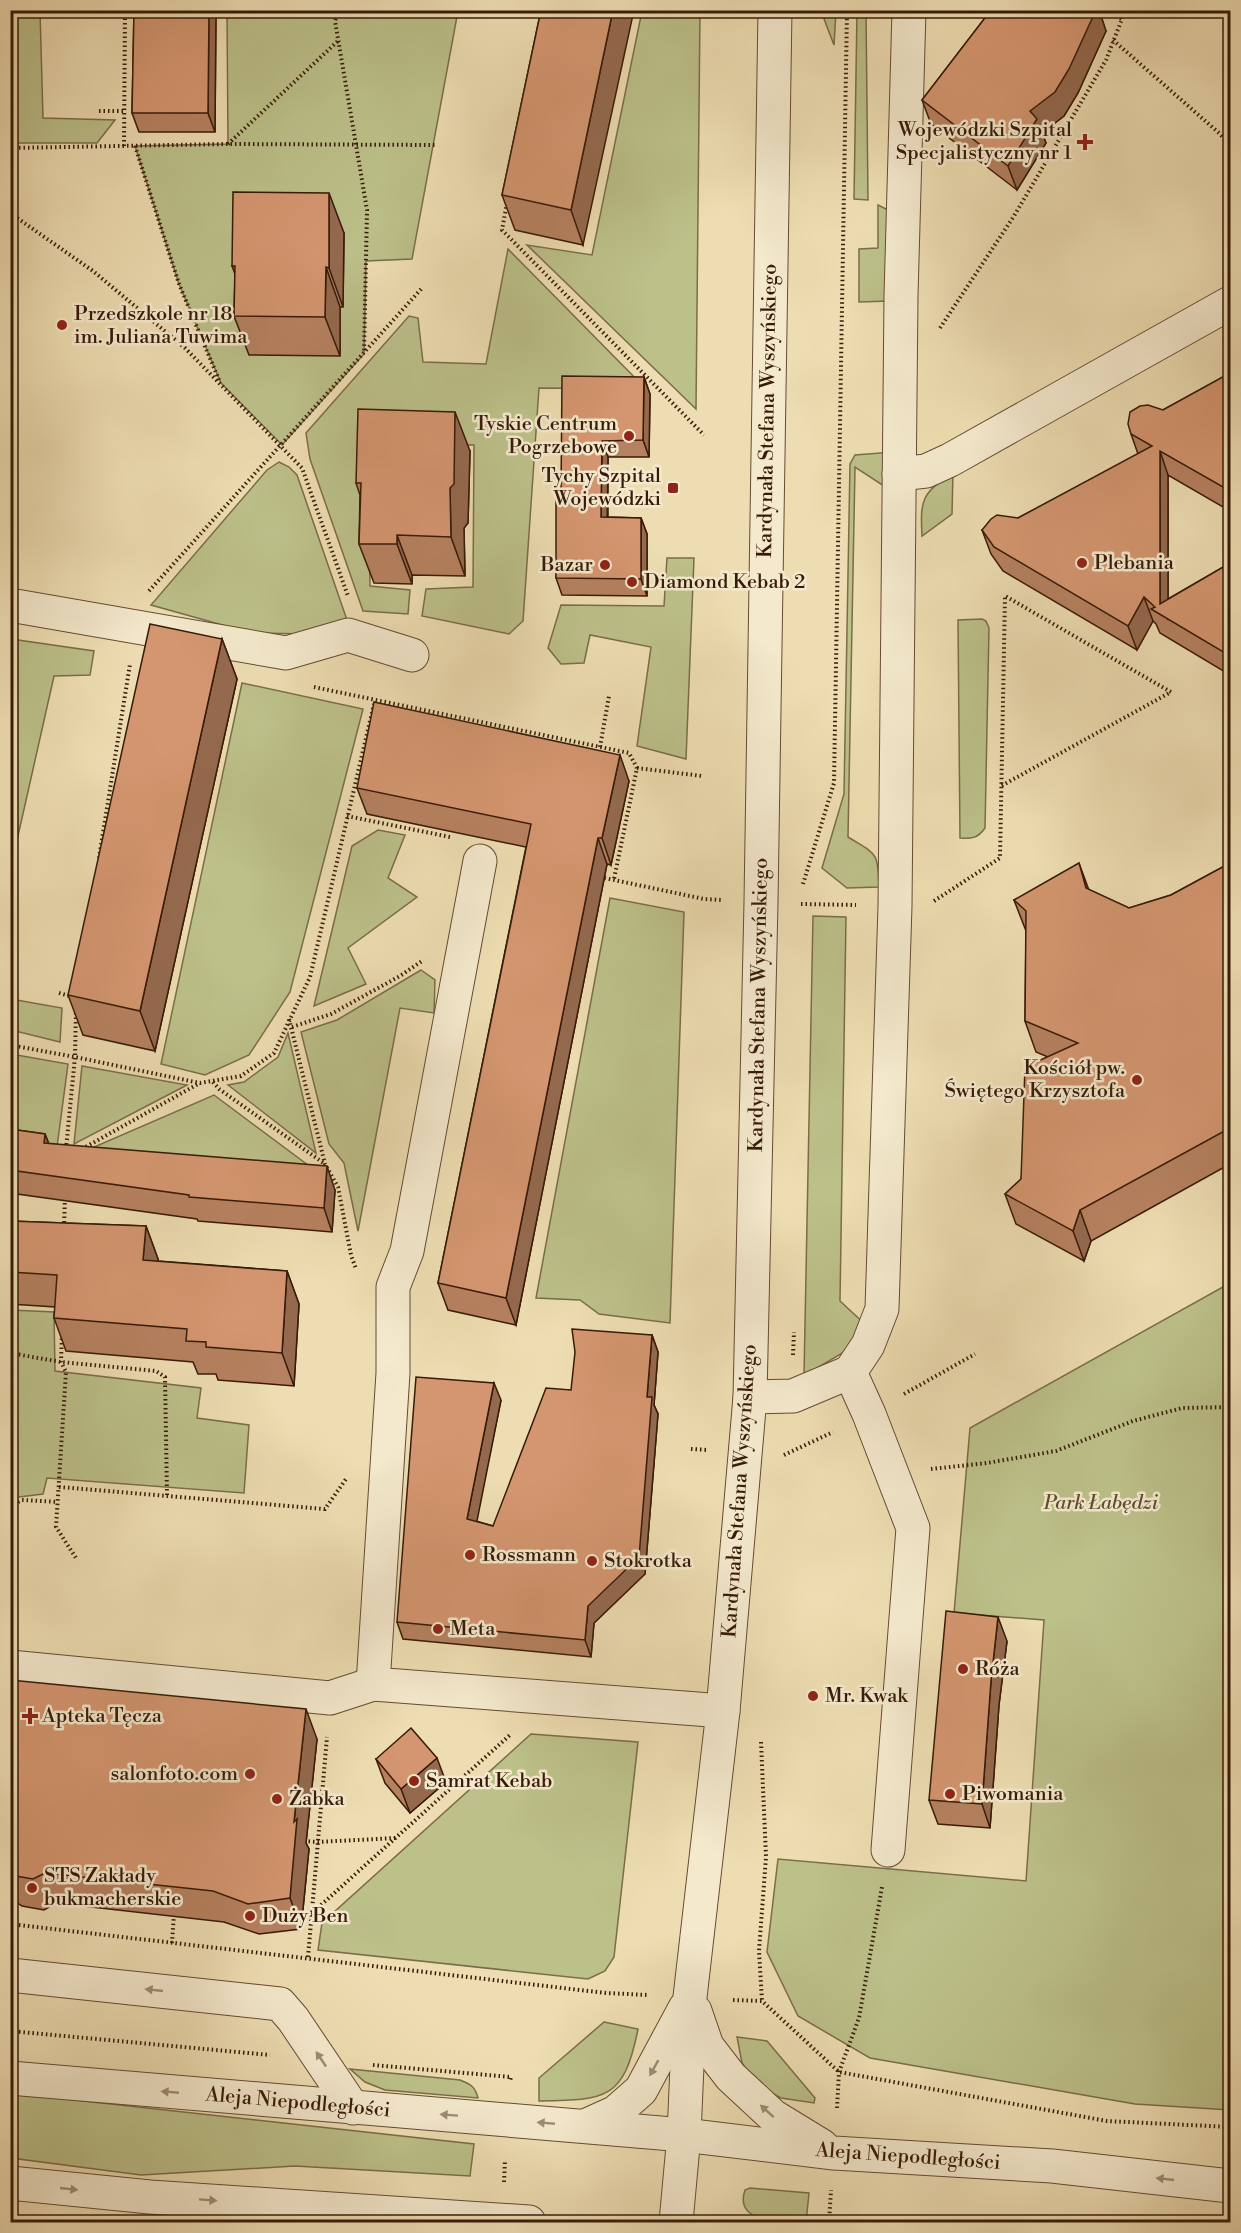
<svg xmlns="http://www.w3.org/2000/svg" width="1241" height="2233" font-family="'Libre Bodoni',serif">
<style>
.green{fill:#bcc089;stroke:#7a6d48;stroke-width:1.5}
.lines{fill:none;stroke-linecap:round;stroke-linejoin:round}
.minor-casing{stroke:#654b32;stroke-width:35}
.path{stroke:#371a08;stroke-width:4;stroke-dasharray:1.5 3;stroke-linecap:butt}
.minor{stroke:#f4e9cd;stroke-width:33}
.wall{fill:#b68160;stroke:#371a08;stroke-width:1.5}
.shaded-wall{fill:#94694e;stroke:#371a08;stroke-width:1.5}
.building{fill:#d49670;stroke:#371a08;stroke-width:1.5}
.oneway{fill:#9f8c74}
.poi-dot{fill:#8f2418;stroke:#f4e9cd;stroke-width:2}
.labels{text-anchor:middle;dominant-baseline:central;stroke-width:5;stroke-linejoin:round;paint-order:stroke}
.poi-label{font-size:20px;fill:#371a08;stroke:#f4e9cd;text-anchor:start}
.street-label{font-size:20px;fill:#371a08;stroke:#f4e9cd}
.park-label{font-size:20px;font-style:italic;fill:#5f4c2f;stroke:#f4e9cd}
</style>
<rect width="100%" height="100%" fill="#eeddb2"/>
<filter id="stains"><feTurbulence type="fractalNoise" baseFrequency=".00333" numOctaves="4"/><feColorMatrix values="0 0 0 0 .2 0 0 0 0 .09 0 0 0 0 .02 0 0 0 .5 -.17"/></filter>
<radialGradient id="worn" r=".72"><stop offset=".6" stop-color="#630" stop-opacity="0"/><stop offset="1" stop-color="#630" stop-opacity=".3"/></radialGradient>
<!-- green -->
<g class="green">
<polygon points="10,11 40,11 43,118 115,120 97,143 11,143"/>
<polygon points="227,11 458,11 412,259 366,261 364,354 282,445 221,383 179,284 135,146 228,144"/>
<polygon points="642,11 700,11 696,409 527,245 592,255"/>
<polygon points="821,11 836,11 834,45"/>
<polygon points="857,11 866,11 868,200 854,199"/>
<polygon points="878,205 894,213 889,301 859,302 859,249 878,248"/>
<polygon points="508,249 646,389 539,388 523,621 509,634 422,616 426,589 473,587 474,445 368,445 370,586 410,590 408,614 363,611 310,459 306,433 409,316 418,318 423,362 486,364"/>
<path d="M893,452L884,486L855,467L848,837C877,855 878,851 879,887L847,888L822,868L844,794L850,464L855,455Z"/>
<polygon points="279,462 289,467 297,475 347,620 310,634 251,633 151,605 267,470"/>
<path d="M953,473L952,514L922,536C920,499 922,493 953,473Z"/>
<polygon points="667,558 694,558 686,759 637,746 651,647 590,635 584,663 561,664 548,648 561,605 664,606"/>
<path d="M982,619L986,621L989,628L985,828C978,838 972,839 960,838L958,620Z"/>
<polygon points="11,639 94,651 90,675 54,676 11,867"/>
<polygon points="242,683 363,709 290,992 249,1055 205,1075 161,1064"/>
<polygon points="378,830 405,835 388,878 417,897 348,948 366,984 314,1006 352,846"/>
<polygon points="610,898 684,912 670,1323 599,1314 580,1300 536,1298"/>
<polygon points="813,916 846,917 840,1301 869,1328 864,1340 804,1376"/>
<polygon points="421,970 435,980 434,1013 400,1008 358,1231 344,1163 329,1144 301,1032 337,1020"/>
<polygon points="11,999 62,1008 60,1042 11,1030"/>
<polygon points="288,1033 316,1153 228,1085 244,1082 278,1057"/>
<polygon points="11,1054 68,1064 57,1147 11,1140"/>
<polygon points="82,1066 187,1085 74,1144"/>
<polygon points="214,1095 328,1180 78,1154"/>
<polygon points="1230,1283 1230,2110 1135,2104 870,2058 798,2016 767,1952 778,1859 1026,1881 1044,1620 954,1613 970,1428"/>
<polygon points="11,1310 54,1312 55,1371 201,1388 197,1418 249,1425 244,1493 47,1478 43,1494 11,1498"/>
<polygon points="531,1734 638,1742 614,1957 605,1971 588,1979 318,1950 322,1923"/>
<path d="M604,2022L638,2029C624,2100 606,2100 539,2101V2078Z"/>
<polygon points="737,2037 767,2041 815,2098 814,2103 781,2098 766,2090 753,2079 742,2063"/>
<path d="M350,2069L460,2080C470,2084 475,2086 478,2098L385,2090L365,2082Z"/>
<polygon points="11,2093 474,2144 470,2176 295,2166 141,2175 11,2158"/>
<path d="M750,2188L809,2193L806,2222C786,2223 733,2225 745,2190Z"/>
</g>
<g class="lines">
<defs>
<g id="minor">
<polyline points="899,474 926,471 950,460 1230,303"/>
<polyline points="10,605 286,653 348,635 412,655"/>
<polyline points="480,861 407,1251 393,1287 393,1373 373,1684 723,1711"/>
<polyline points="850,1372 869,1414 913,1528 888,1850"/>
<polyline points="750,1397 793,1396 850,1372 868,1345 882,1309 895,906 901,296 909,10"/>
<polyline points="10,1667 330,1698 373,1684"/>
<polyline points="10,1975 280,2004 293,2019 353,2108"/>
<polyline points="695,2011 707,2046 731,2077 773,2116 822,2146"/>
<polyline points="10,2078 684,2135 834,2153 1052,2166 1230,2186"/>
<polyline points="585,2126 616,2112 641,2090 685,2008"/>
<polyline points="10,2183 150,2197 529,2222"/>
<polyline points="676,2222 684,2135 690,1997 723,1711 750,1397 761,902 775,10"/>
</g>
</defs>
<!-- minor casing -->
<use href="#minor" class="minor-casing"/>
<!-- path -->
<g class="path">
<polyline points="338,10 335,21 367,210 364,353"/>
<polyline points="1104,10 1122,19"/>
<polyline points="1113,40 1219,133 1230,145"/>
<polyline points="99,111 125,111"/>
<polyline points="228,144 339,40"/>
<polyline points="124,146 125,10"/>
<polyline points="135,146 179,284 219,380"/>
<polyline points="10,148 228,144 435,145"/>
<polyline points="507,203 502,230 704,435"/>
<polyline points="10,213 93,271 185,348 302,468 348,596"/>
<polyline points="940,328 1014,216 1106,60 1122,19 1123,10"/>
<polyline points="149,591 423,287"/>
<polyline points="314,687 629,753 637,768 614,879"/>
<polyline points="600,747 609,696"/>
<polyline points="637,768 702,776"/>
<polyline points="347,816 450,837"/>
<polyline points="99,858 130,664"/>
<polyline points="600,877 704,899 722,900"/>
<polyline points="803,884 834,783 847,10"/>
<polyline points="934,901 1000,858 1005,596 1171,692 1001,786"/>
<polyline points="801,904 856,905"/>
<polyline points="59,993 73,997"/>
<polyline points="289,1019 325,1164 338,1187 351,1255 356,1269"/>
<polyline points="292,1027 331,1014 400,976 422,961"/>
<polyline points="10,1045 75,1057 200,1083 241,1076 274,1053 310,977 374,704"/>
<polyline points="213,1082 219,1089 325,1164"/>
<polyline points="66,1149 75,1057 76,1010"/>
<polyline points="82,1149 198,1084"/>
<polyline points="64,1227 65,1196"/>
<polyline points="62,1334 61,1362 66,1372 56,1527 76,1558"/>
<polyline points="10,1353 61,1362 156,1371 165,1377 167,1496"/>
<polyline points="793,1355 794,1332"/>
<polyline points="904,1394 975,1354"/>
<polyline points="691,1449 708,1450"/>
<polyline points="784,1455 833,1432"/>
<polyline points="931,1469 987,1463 1056,1451 1133,1421 1182,1408 1230,1407"/>
<polyline points="59,1487 325,1509 346,1479"/>
<polyline points="10,1506 22,1500 58,1502"/>
<polyline points="761,1742 766,1857 759,1951 762,2001"/>
<polyline points="304,1841 318,1842 396,1838"/>
<polyline points="311,1914 511,1734"/>
<polyline points="10,1924 606,1993 648,1995"/>
<polyline points="172,1943 174,1913"/>
<polyline points="308,1957 327,1737"/>
<polyline points="733,2000 762,2001 839,2072 1107,2121 1230,2127"/>
<polyline points="10,2031 270,2055"/>
<polyline points="373,2065 511,2077 510,2081"/>
<polyline points="837,2108 839,2072 859,2018 882,1887"/>
<polyline points="504,2182 505,2160"/>
<polyline points="829,2222 831,2190"/>
</g>
<!-- minor -->
<use href="#minor" class="minor"/>
</g>
<!-- wall -->
<g class="wall">
<polygon points="134,10 216,10 215,132 139,132 132,113"/>
<polygon points="541,10 583,245 515,230 502,195"/>
<polygon points="991,10 1099,10 1106,31 1078,93 1064,116 1042,133 1046,143 1017,190 931,124 922,100"/>
<polygon points="344,233 343,307 340,307 340,356 249,355 234,316 235,274 232,266"/>
<polygon points="1230,373 1230,511 1168,475 1168,599 1230,563 1230,675 1160,633 1156,624 1153,621 1137,650 1003,571 991,554 982,530 1018,518 1138,454 1131,434 1163,410"/>
<polygon points="644,377 650,394 649,457 608,457 608,517 641,518 647,534 647,596 562,595 556,578 561,497"/>
<polygon points="470,451 468,523 464,528 465,576 412,575 412,584 374,583 359,544 360,495 356,483"/>
<polygon points="222,639 237,679 155,1051 83,1035 68,995"/>
<polygon points="629,781 611,865 607,864 516,1325 448,1310 438,1283 526,847 367,814 357,788"/>
<polygon points="1230,863 1230,1164 1091,1241 1084,1261 1016,1224 1005,1194 1021,1179 1048,1057 1036,1052 1025,1021 1026,931 1014,900 1089,890 1129,908 1171,895"/>
<polygon points="10,1129 45,1134 49,1144 335,1190 332,1232 198,1221 197,1219 10,1193"/>
<polygon points="10,1221 146,1226 158,1259 158,1261 287,1271 299,1304 294,1386 218,1380 216,1374 198,1374 193,1362 66,1351 54,1318 55,1307 10,1304"/>
<polygon points="652,1335 658,1352 654,1405 658,1414 645,1574 594,1623 591,1657 403,1639 397,1622 501,1400 476,1521 493,1526 571,1390"/>
<polygon points="1007,1641 999,1705 990,1828 938,1824 929,1800"/>
<polygon points="10,1680 317,1739 306,1843 309,1849 301,1929 259,1934 224,1922 56,1903 44,1910 22,1906 13,1900 10,1900"/>
<polygon points="376,1759 446,1782 410,1813 385,1783"/>
</g>
<!-- shaded-wall -->
<g class="shaded-wall">
<polygon points="209,10 216,10 215,132 208,113"/>
<polygon points="613,10 634,10 583,245 571,210"/>
<polygon points="1096,10 1099,10 1106,31 1078,93 1064,116 1042,133 1046,143 1017,190 1008,166 1030,111"/>
<polygon points="329,193 344,233 343,307 329,268"/>
<polygon points="326,267 340,307 340,356 325,317"/>
<polygon points="644,377 650,394 649,457 643,440"/>
<polygon points="455,412 470,451 468,523 464,528 465,576 451,537 450,488"/>
<polygon points="602,441 608,457 607,534 601,517"/>
<polygon points="1160,451 1168,475 1168,620 1160,604"/>
<polygon points="641,518 647,534 647,596 641,579"/>
<polygon points="397,535 412,575 412,584 397,544"/>
<polygon points="1144,597 1153,621 1137,650 1128,626"/>
<polygon points="222,639 237,679 155,1051 140,1011"/>
<polygon points="620,755 629,781 611,865 602,838"/>
<polygon points="598,838 607,864 516,1325 506,1298"/>
<polygon points="1079,863 1090,893 1086,888"/>
<polygon points="45,1134 54,1158 44,1143"/>
<polygon points="327,1166 335,1190 332,1232 324,1208"/>
<polygon points="1080,1210 1091,1241 1084,1261 1073,1231"/>
<polygon points="146,1226 158,1259 155,1293 143,1260"/>
<polygon points="287,1271 299,1304 294,1386 282,1353"/>
<polygon points="652,1335 658,1352 654,1405 658,1414 645,1574 594,1623 591,1657 585,1640 588,1606 647,1397"/>
<polygon points="494,1383 501,1400 474,1536 467,1519"/>
<polygon points="998,1617 1007,1641 999,1705 990,1828 982,1804 991,1681"/>
<polygon points="306,1709 317,1739 306,1843 309,1849 301,1929 290,1898 294,1822"/>
<polygon points="437,1758 446,1782 410,1813 401,1789"/>
</g>
<!-- building -->
<g class="building">
<polygon points="134,10 209,10 208,113 132,113"/>
<polygon points="541,10 613,10 571,210 502,195"/>
<polygon points="991,10 1096,10 1069,69 1055,92 1030,111 1037,119 1008,166 922,100"/>
<polygon points="233,192 329,193 329,268 326,267 325,317 234,316 235,266 232,266"/>
<polygon points="1230,373 1230,491 1160,451 1160,604 1230,563 1230,656 1151,609 1155,607 1144,597 1128,626 994,547 982,530 991,519 997,515 1018,518 1152,446 1131,434 1128,424 1130,412 1140,406 1148,405 1163,410"/>
<polygon points="562,376 644,377 643,440 602,441 601,517 641,518 641,579 556,578 556,497 561,497"/>
<polygon points="358,409 455,412 454,484 450,488 451,537 397,535 397,544 359,544 361,483 356,483"/>
<polygon points="150,624 222,639 140,1011 68,995"/>
<polygon points="374,702 620,755 602,838 598,838 506,1298 438,1283 531,824 357,788"/>
<polygon points="1079,863 1086,888 1129,908 1171,895 1230,863 1230,1128 1080,1210 1073,1231 1005,1194 1021,1179 1025,1067 1078,1043 1025,1021 1026,911 1014,900"/>
<polygon points="10,1129 45,1134 44,1143 327,1166 324,1208 189,1197 189,1195 10,1170"/>
<polygon points="10,1221 146,1226 143,1260 287,1271 282,1353 206,1347 206,1342 186,1341 187,1329 54,1318 57,1275 10,1272"/>
<polygon points="572,1329 652,1335 647,1397 652,1397 639,1557 588,1606 585,1640 397,1622 416,1377 494,1383 467,1519 493,1526 546,1388 571,1390 575,1352"/>
<polygon points="946,1611 998,1617 991,1681 982,1804 929,1800"/>
<polygon points="10,1680 306,1709 294,1822 297,1819 290,1898 248,1904 213,1891 45,1873 33,1879 10,1875"/>
<polygon points="411,1728 437,1758 401,1789 376,1759"/>
</g>
<!-- one-way arrows -->
<defs><path id="oneway-solid" d="M-6-.8H1V-3.2L6.5 0L1 3.2V.8H-6Z" transform="scale(1.5)"/></defs>
<g class="oneway">
<use href="#oneway-solid" transform="translate(154 1990) rotate(-174)"/>
<use href="#oneway-solid" transform="translate(321 2059) rotate(-124)"/>
<use href="#oneway-solid" transform="translate(654 2068) rotate(119)"/>
<use href="#oneway-solid" transform="translate(170 2092) rotate(-175)"/>
<use href="#oneway-solid" transform="translate(767 2111) rotate(-138)"/>
<use href="#oneway-solid" transform="translate(449 2115) rotate(-176)"/>
<use href="#oneway-solid" transform="translate(546 2123) rotate(-175)"/>
<use href="#oneway-solid" transform="translate(1165 2179) rotate(-174)"/>
<use href="#oneway-solid" transform="translate(69 2189) rotate(6)"/>
<use href="#oneway-solid" transform="translate(208 2200) rotate(4)"/>
</g>
<!-- markers -->
<g class="poi-dot">
<path d="M1082 133h6v6h6v6h-6v6h-6v-6h-6v-6h6z"/>
<circle cx="62" cy="325" r="6"/>
<circle cx="629" cy="436" r="6"/>
<rect x="667" y="482" width="12" height="12" rx="3"/>
<circle cx="1082" cy="563" r="6"/>
<circle cx="605" cy="565" r="6"/>
<circle cx="632" cy="582" r="6"/>
<circle cx="1137" cy="1080" r="6"/>
<circle cx="470" cy="1555" r="6"/>
<circle cx="592" cy="1561" r="6"/>
<circle cx="438" cy="1629" r="6"/>
<circle cx="963" cy="1669" r="6"/>
<circle cx="813" cy="1696" r="6"/>
<path d="M27 1707h6v6h6v6h-6v6h-6v-6h-6v-6h6z"/>
<circle cx="250" cy="1774" r="6"/>
<circle cx="414" cy="1781" r="6"/>
<circle cx="950" cy="1794" r="6"/>
<circle cx="277" cy="1799" r="6"/>
<circle cx="32" cy="1888" r="6"/>
<circle cx="250" cy="1916" r="6"/>
</g>
<g class="labels">
<!-- poi labels -->
<g class="poi-label">
<text x="1072" y="130" text-anchor="end">Wojewódzki Szpital<tspan x="1072" dy="23">Specjalistyczny nr 1</tspan></text>
<text x="74" y="314">Przedszkole nr 18<tspan x="74" dy="23">im. Juliana Tuwima</tspan></text>
<text x="617" y="424" text-anchor="end">Tyskie Centrum<tspan x="617" dy="23">Pogrzebowe</tspan></text>
<text x="661" y="476" text-anchor="end">Tychy Szpital<tspan x="661" dy="23">Wojewódzki</tspan></text>
<text x="1094" y="563">Plebania</text>
<text x="593" y="565" text-anchor="end">Bazar</text>
<text x="644" y="582">Diamond Kebab 2</text>
<text x="1125" y="1068" text-anchor="end">Kościół pw.<tspan x="1125" dy="23">Świętego Krzysztofa</tspan></text>
<text x="482" y="1555">Rossmann</text>
<text x="604" y="1561">Stokrotka</text>
<text x="450" y="1629">Meta</text>
<text x="975" y="1669">Róża</text>
<text x="825" y="1696">Mr. Kwak</text>
<text x="42" y="1716">Apteka Tęcza</text>
<text x="238" y="1774" text-anchor="end">salonfoto.com</text>
<text x="426" y="1781">Samrat Kebab</text>
<text x="962" y="1794">Piwomania</text>
<text x="289" y="1799">Żabka</text>
<text x="44" y="1876">STS Zakłady<tspan x="44" dy="23">bukmacherskie</tspan></text>
<text x="262" y="1916">Duży Ben</text>
</g>
<!-- street labels -->
<g class="street-label">
<text transform="translate(768 411) rotate(-89)">Kardynała Stefana Wyszyńskiego</text>
<text transform="translate(759 1005) rotate(-89)">Kardynała Stefana Wyszyńskiego</text>
<text transform="translate(740 1491) rotate(-86)">Kardynała Stefana Wyszyńskiego</text>
<text transform="translate(298 2103) rotate(5)">Aleja Niepodległości</text>
<text transform="translate(908 2157) rotate(4)">Aleja Niepodległości</text>
</g>
<!-- park labels -->
<g class="park-label">
<text x="1101" y="1503">Park Łabędzi</text>
</g>
</g>
<!-- margin -->
<rect width="1241" height="2233" fill="none" stroke="#eeddb2" stroke-width="36"/>
<rect x="12" y="12" width="1217" height="2209" fill="none" stroke="#371a08" stroke-width="3"/>
<rect x="18" y="18" width="1205" height="2197" fill="none" stroke="#371a08" stroke-width="1.5"/>
<rect width="100%" height="100%" filter="url(#stains)"/>
<rect width="100%" height="100%" fill="url(#worn)"/>
</svg>
